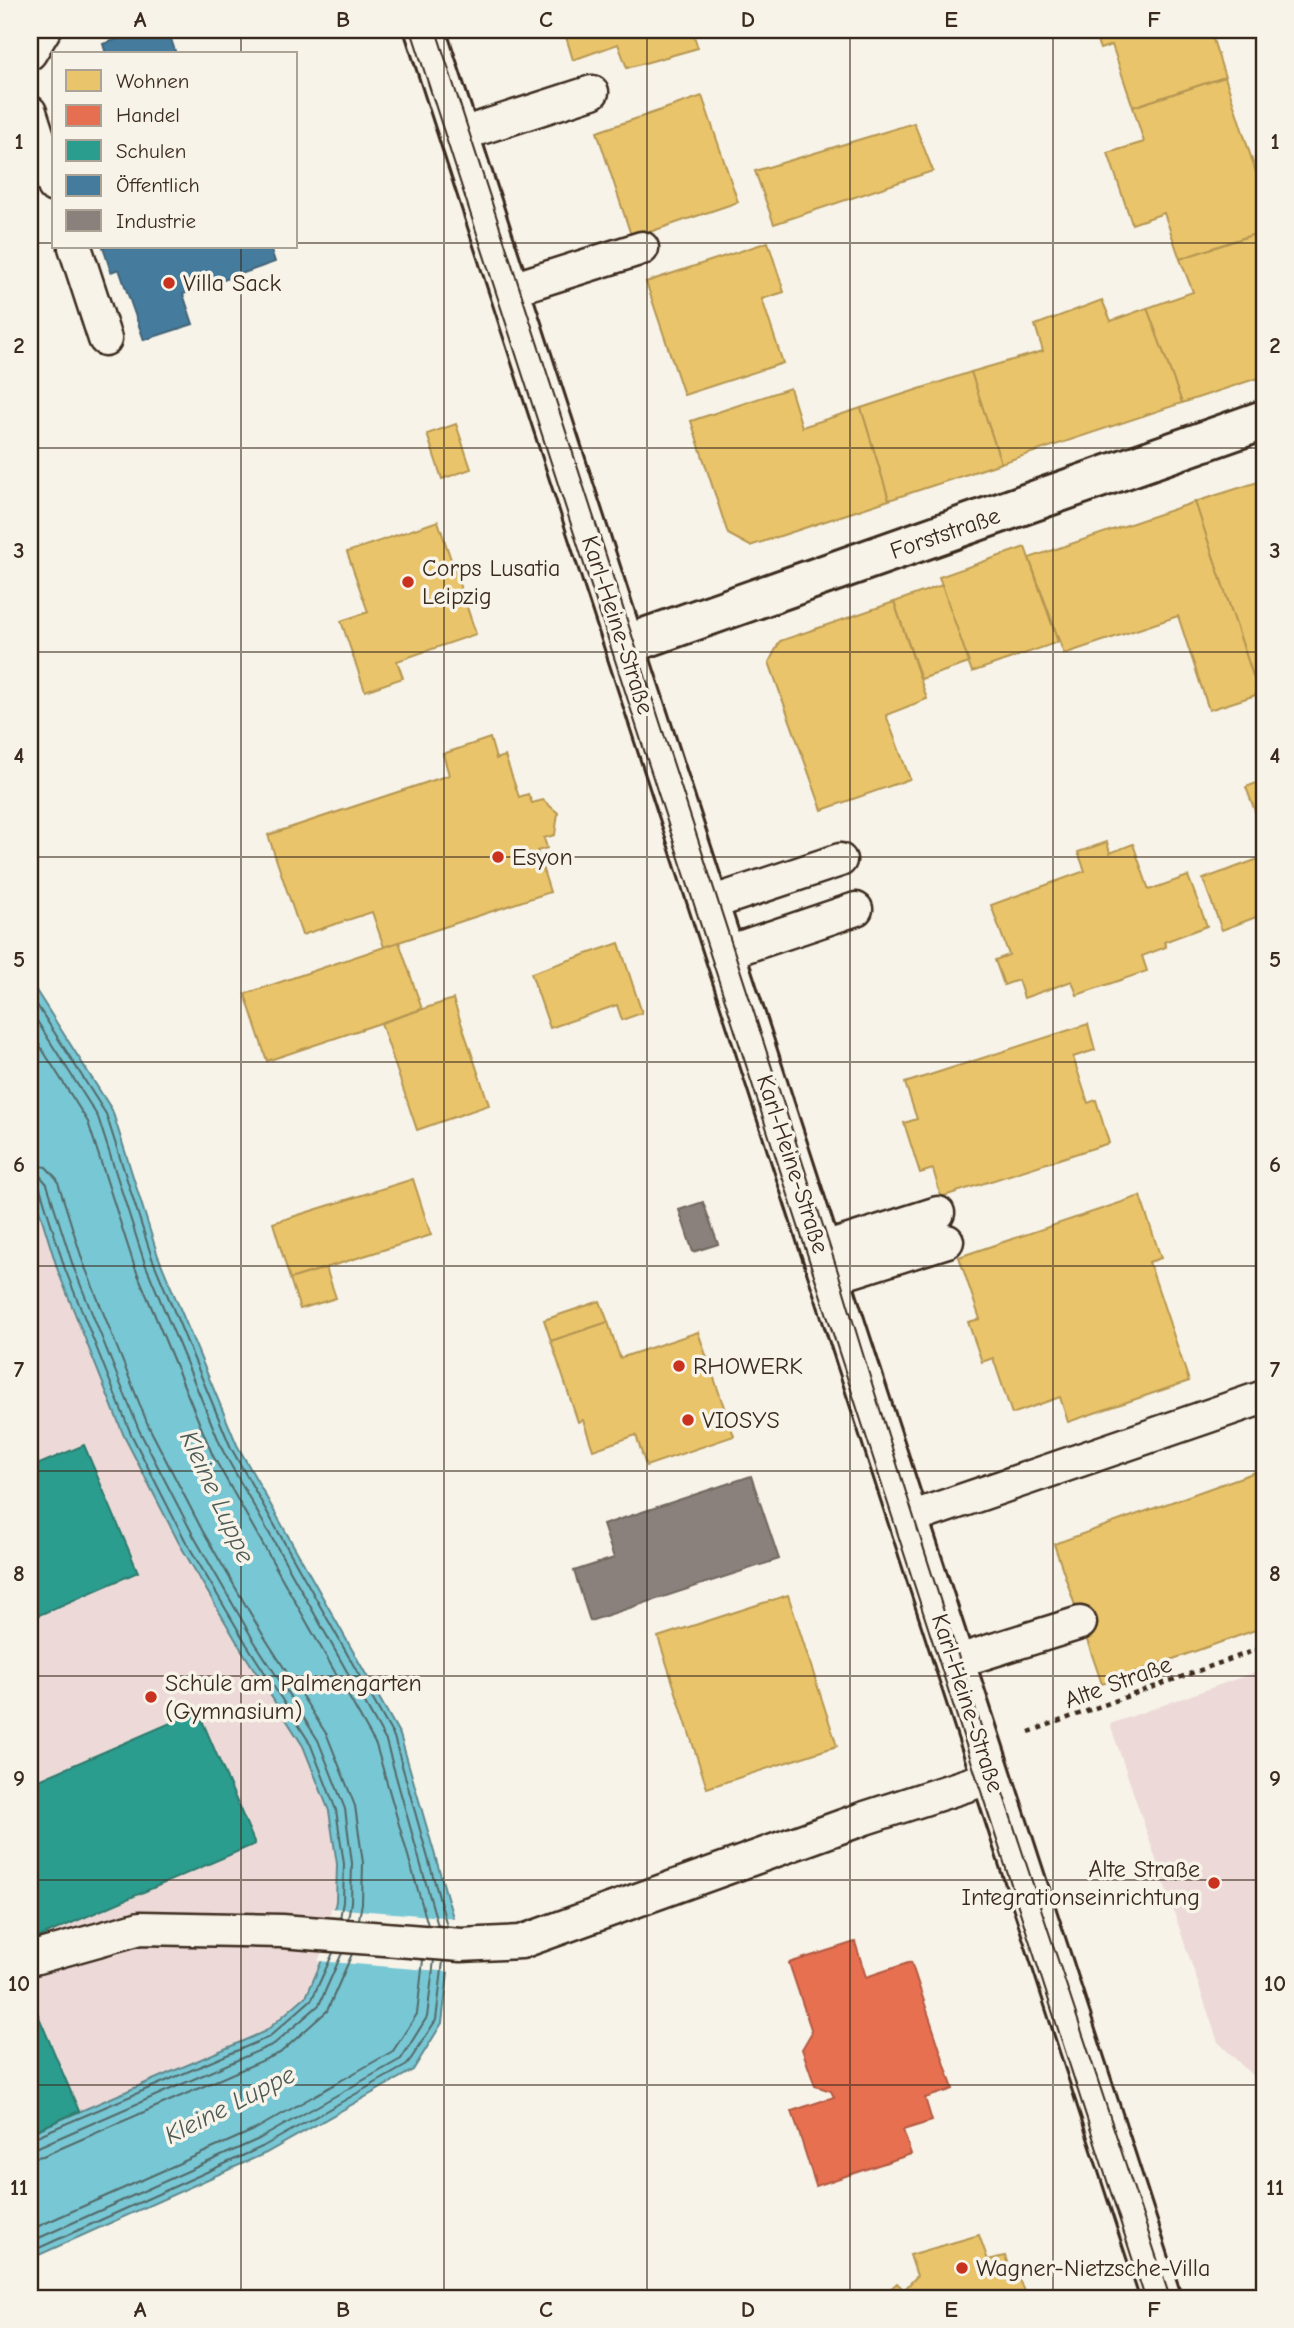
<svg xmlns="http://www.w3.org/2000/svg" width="1294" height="2328" font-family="'Comic Neue',sans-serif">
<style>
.built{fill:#eddad8}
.water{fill:#78c7d5;stroke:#60888c;stroke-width:2}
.pier{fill:#f7f3e8}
.homes{fill:#e9c46a;stroke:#b59653;stroke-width:2}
.shops{fill:#e76f51;stroke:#b35a42;stroke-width:2}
.schools{fill:#2a9d8f;stroke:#2f7a6d;stroke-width:2}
.public{fill:#457b9d;stroke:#426377;stroke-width:2}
.industry{fill:#8a817c;stroke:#726760;stroke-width:2}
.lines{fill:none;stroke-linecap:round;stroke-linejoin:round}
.shore{stroke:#536967;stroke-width:2}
.service-casing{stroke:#3b2a1e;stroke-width:37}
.minor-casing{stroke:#3b2a1e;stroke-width:44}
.secondary-casing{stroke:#3b2a1e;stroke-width:44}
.path{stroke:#3b2a1e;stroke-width:4.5;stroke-dasharray:5 5;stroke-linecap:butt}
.service{stroke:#f7f3e8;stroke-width:32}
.minor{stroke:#f7f3e8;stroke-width:38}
.secondary{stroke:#f7f3e8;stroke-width:38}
.tram{stroke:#3b2a1e;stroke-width:2}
.grid{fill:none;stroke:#3b2a1e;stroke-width:2;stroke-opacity:0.55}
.poi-dot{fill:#c8321e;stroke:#f7f3e8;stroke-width:2.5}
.labels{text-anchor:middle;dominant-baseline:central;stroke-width:7;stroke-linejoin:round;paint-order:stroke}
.poi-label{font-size:24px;fill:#3b2a1e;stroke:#f7f3e8;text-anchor:start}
.street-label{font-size:24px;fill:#3b2a1e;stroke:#f7f3e8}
.water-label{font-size:26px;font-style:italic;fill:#4d5955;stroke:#f7f3e8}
.neatline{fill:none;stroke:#3b2a1e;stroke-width:2.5}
.grid-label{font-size:23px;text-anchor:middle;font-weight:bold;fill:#3b2a1e}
</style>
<rect width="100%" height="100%" fill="#f7f3e8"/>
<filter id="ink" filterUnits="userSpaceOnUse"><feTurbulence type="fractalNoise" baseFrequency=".0143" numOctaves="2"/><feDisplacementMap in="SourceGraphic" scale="14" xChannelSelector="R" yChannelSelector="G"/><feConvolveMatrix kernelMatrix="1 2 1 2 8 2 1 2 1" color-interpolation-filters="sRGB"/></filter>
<g filter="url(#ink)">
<!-- built -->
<g class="built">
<polygon points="30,1180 58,1271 124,1436 241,1649 303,1746 329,1811 337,1864 336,1901 326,1951 307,1995 266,2031 30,2133"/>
<polygon points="1264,1669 1264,2087 1218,2042 1110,1724"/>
</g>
<!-- water -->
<polygon class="water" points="30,981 112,1110 158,1256 237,1445 400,1735 454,1921 442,2023 413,2070 266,2153 30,2259 30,2133 266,2031 307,1995 326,1951 336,1901 337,1864 329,1811 303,1746 241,1649 179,1543 124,1436 58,1271 30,1180"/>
<!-- pier -->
<polygon class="pier" points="331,1908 457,1918 452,1972 318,1961 323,1950"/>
<!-- homes -->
<g class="homes">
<polygon points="564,30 692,30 698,48 627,68 618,44 573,60"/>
<polygon points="1093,30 1210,30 1225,77 1133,107 1112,45 1100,49"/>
<polygon points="1225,77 1264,197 1264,231 1180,259 1164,213 1132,224 1108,153 1144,142 1133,107"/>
<polygon points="702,96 738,202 632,238 597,132"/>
<polygon points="914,123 933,171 774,224 755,171"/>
<polygon points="1264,231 1264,376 1182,403 1147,308 1193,292 1180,259"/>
<polygon points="768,242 784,292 762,299 783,363 684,395 646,282"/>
<polygon points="1102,300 1111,321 1147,308 1182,403 1001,463 971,372 1043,351 1035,325"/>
<polygon points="971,372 1001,463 889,500 861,408"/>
<polygon points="790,388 802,427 861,408 889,500 750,546 728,534 691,421"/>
<polygon points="456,424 471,469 442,479 427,434"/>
<polygon points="1264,480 1264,692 1259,694 1195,502"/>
<polygon points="1195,502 1259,694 1209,710 1178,616 1064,654 1029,558"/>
<polygon points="438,521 476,634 397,661 403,678 365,691 341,621 368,612 347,552"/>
<polygon points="1025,547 1058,642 972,672 939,577"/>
<polygon points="942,585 969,663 921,679 894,602"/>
<polygon points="894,602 927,699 886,715 910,779 822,810 769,662 780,641"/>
<polygon points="490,738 496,759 505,756 519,797 528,794 532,803 543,800 558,813 555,835 544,838 547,848 537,851 550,892 384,947 372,912 302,935 268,835 449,775 443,754"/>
<polygon points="1264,780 1264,835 1246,787"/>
<polygon points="1107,842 1110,853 1133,844 1149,890 1188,876 1207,926 1164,942 1166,947 1142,956 1147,971 1077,995 1072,981 1024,998 1018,980 1004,985 995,960 1009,955 991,905 1085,871 1078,852"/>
<polygon points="1264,857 1264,914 1222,930 1203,879"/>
<polygon points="399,942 422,1009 267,1061 245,994"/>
<polygon points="619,943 642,1013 622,1020 617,1005 550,1028 531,973"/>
<polygon points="453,999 489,1105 417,1130 381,1023"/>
<polygon points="1088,1024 1095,1050 1073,1057 1088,1103 1096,1100 1109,1143 941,1197 933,1169 920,1173 904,1123 917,1119 905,1083"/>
<polygon points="413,1179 431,1235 290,1279 273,1223"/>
<polygon points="1140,1196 1161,1258 1149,1262 1189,1381 1068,1422 1060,1397 1012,1414 993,1358 982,1362 968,1322 980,1319 959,1257"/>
<polygon points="326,1268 336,1298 300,1309 290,1279"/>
<polygon points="600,1301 608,1322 551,1341 544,1320"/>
<polygon points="608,1322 620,1358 698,1332 734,1436 646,1466 636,1435 593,1450 583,1420 578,1422 551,1341"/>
<polygon points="1264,1469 1264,1627 1102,1684 1054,1544"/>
<polygon points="788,1595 837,1746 707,1788 658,1637"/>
<polygon points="979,2235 988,2260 1005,2256 1013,2279 1019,2279 1027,2298 880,2298 897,2283 904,2290 917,2276 910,2255"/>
</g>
<!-- shops -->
<polygon class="shops" points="855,1942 866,1977 911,1962 953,2089 925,2098 932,2121 903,2130 911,2154 816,2186 792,2111 834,2097 831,2091 815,2086 802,2049 812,2032 789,1963"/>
<!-- schools -->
<g class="schools">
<polygon points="84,1445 138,1572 30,1619 30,1468"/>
<polygon points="198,1711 255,1844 30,1941 30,1784"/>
<polygon points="30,1996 79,2111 30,2133"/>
</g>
<!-- public -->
<g class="public">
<polygon points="145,30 168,30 176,54 106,54 103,44"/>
<polygon points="103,247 270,247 275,262 183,294 193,324 144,340 119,269 111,272"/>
</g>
<!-- industry -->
<g class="industry">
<polygon points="703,1202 718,1244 693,1252 679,1210"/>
<polygon points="751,1476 779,1559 590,1621 574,1571 614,1558 603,1525"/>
</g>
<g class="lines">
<!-- shore -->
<g class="shore">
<polyline points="30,994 106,1114 152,1258 231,1448 394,1737 447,1926"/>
<polyline points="30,1010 98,1117 144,1261 223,1451 386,1741 438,1926"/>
<polyline points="30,1030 88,1122 134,1265 213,1456 376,1745 428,1925"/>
<polyline points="30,1164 46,1167 57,1179 83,1262 148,1425 202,1530 263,1635 327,1735 355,1806 363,1863 362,1903 359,1919"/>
<polyline points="30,1174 40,1176 47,1184 73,1266 139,1430 193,1535 254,1641 318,1740 345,1809 352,1863 351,1902 348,1919"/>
<polyline points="30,1183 36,1184 40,1188 65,1269 131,1434 185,1540 247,1645 310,1743 336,1810 344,1864 343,1902 340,1918"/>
<polyline points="30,2139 269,2037 312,1999 333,1953"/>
<polyline points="30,2148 38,2147 274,2044 319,2005 342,1953"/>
<polyline points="30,2158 43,2156 280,2053 327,2011 352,1954"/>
<polyline points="30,2230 254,2130 393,2051 417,2014 423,1960"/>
<polyline points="30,2242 259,2139 401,2059 427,2017 434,1960"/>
<polyline points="30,2252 262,2147 407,2065 436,2020 443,1961"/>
</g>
<defs>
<g id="service">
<polyline points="30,53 44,30"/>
<polyline points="30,112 54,186"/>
<polyline points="459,135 592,92"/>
<polyline points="75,247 105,339"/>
<polyline points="509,290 642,248"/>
<polyline points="708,904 840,860"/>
<polyline points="725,953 856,909"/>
<polyline points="821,1250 938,1213"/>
<polyline points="830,1278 947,1241"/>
<polyline points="908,1519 1264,1397"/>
<polyline points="955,1662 1080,1623"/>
<polyline points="30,1959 140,1928 282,1931 461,1945 521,1942 865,1818 992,1777"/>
</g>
<polyline id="minor" points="625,645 1264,420"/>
<polyline id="secondary" points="425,30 1161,2298"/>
</defs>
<!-- service casing -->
<use href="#service" class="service-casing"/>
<!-- minor casing -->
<use href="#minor" class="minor-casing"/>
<!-- secondary casing -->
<use href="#secondary" class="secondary-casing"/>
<!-- path -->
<polyline class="path" points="1029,1732 1264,1647"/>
<!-- service -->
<use href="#service" class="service"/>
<!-- minor -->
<use href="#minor" class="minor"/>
<!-- secondary -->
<use href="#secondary" class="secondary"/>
<!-- tram -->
<g class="tram">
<polyline points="411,30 1145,2298"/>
<path d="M436,30L839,1275C942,1618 1058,1958 1170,2298"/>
</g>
</g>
</g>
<!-- grid -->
<path class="grid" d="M241,30V54M444,30V2298M647,30V2298M850,30V2298M1053,30V2298M30,243H54M296,243H1264M241,247V2298M30,448H1264M30,652H1264M30,857H1264M30,1062H1264M30,1266H1264M30,1471H1264M30,1676H1264M30,1880H1264M30,2085H1264"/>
<!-- markers -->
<g class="poi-dot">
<circle cx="169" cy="283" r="7"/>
<circle cx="408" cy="582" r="7"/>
<circle cx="498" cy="857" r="7"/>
<circle cx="679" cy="1366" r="7"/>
<circle cx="688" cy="1420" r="7"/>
<circle cx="151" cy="1697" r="7"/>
<circle cx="1214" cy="1883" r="7"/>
<circle cx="962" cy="2268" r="7"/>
</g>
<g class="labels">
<!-- poi labels -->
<g class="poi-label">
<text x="183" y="283">Villa Sack</text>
<text x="422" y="568">Corps Lusatia<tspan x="422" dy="28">Leipzig</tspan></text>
<text x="512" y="857">Esyon</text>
<text x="693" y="1366">RHOWERK</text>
<text x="702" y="1420">VIOSYS</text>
<text x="165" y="1683">Schule am Palmengarten<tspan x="165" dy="28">(Gymnasium)</tspan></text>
<text x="1200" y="1869" text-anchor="end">Alte Straße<tspan x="1200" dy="28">Integrationseinrichtung</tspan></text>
<text x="976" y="2268">Wagner-Nietzsche-Villa</text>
</g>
<!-- street labels -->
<g class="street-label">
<text transform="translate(945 533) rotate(-19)">Forststraße</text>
<text transform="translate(618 625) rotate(72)">Karl-Heine-Straße</text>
<text transform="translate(793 1164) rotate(72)">Karl-Heine-Straße</text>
<text transform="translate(1118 1682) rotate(-20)">Alte Straße</text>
<text transform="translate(968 1703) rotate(72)">Karl-Heine-Straße</text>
</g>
<!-- water labels -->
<g class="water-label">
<text transform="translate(217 1497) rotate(65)">Kleine Luppe</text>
<text transform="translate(230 2105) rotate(-27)">Kleine Luppe</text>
</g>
</g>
<!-- margin -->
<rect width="1294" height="2328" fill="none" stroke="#f7f3e8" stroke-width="77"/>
<!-- legend -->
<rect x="52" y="52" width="245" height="196" fill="#f7f3e8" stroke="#aca397" stroke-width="2"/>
<rect x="66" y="70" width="35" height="21" fill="#e9c46a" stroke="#aca397" stroke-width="2"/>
<text x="116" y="88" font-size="21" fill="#3b2a1e">Wohnen</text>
<rect x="66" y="105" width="35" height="21" fill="#e76f51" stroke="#aca397" stroke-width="2"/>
<text x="116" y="122" font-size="21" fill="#3b2a1e">Handel</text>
<rect x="66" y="140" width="35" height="21" fill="#2a9d8f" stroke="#aca397" stroke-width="2"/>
<text x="116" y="158" font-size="21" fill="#3b2a1e">Schulen</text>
<rect x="66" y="175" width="35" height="21" fill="#457b9d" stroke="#aca397" stroke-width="2"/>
<text x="116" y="192" font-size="21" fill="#3b2a1e">Öffentlich</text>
<rect x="66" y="210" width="35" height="21" fill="#8a817c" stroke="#aca397" stroke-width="2"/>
<text x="116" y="228" font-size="21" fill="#3b2a1e">Industrie</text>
<rect x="38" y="38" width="1218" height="2252" class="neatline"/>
<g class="grid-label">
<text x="140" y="27">A</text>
<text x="343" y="27">B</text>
<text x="546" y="27">C</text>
<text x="748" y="27">D</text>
<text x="951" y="27">E</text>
<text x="1154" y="27">F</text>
<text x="19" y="149">1</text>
<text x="1275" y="149">1</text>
<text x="19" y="353">2</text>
<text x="1275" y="353">2</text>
<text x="19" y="558">3</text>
<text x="1275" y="558">3</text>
<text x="19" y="763">4</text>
<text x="1275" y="763">4</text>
<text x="19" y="967">5</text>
<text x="1275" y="967">5</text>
<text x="19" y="1172">6</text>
<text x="1275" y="1172">6</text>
<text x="19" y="1377">7</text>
<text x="1275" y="1377">7</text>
<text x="19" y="1581">8</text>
<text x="1275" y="1581">8</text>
<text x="19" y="1786">9</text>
<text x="1275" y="1786">9</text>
<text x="19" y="1991">10</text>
<text x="1275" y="1991">10</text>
<text x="19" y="2195">11</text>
<text x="1275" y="2195">11</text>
<text x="140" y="2317">A</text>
<text x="343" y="2317">B</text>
<text x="546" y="2317">C</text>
<text x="748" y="2317">D</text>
<text x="951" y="2317">E</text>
<text x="1154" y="2317">F</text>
</g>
</svg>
